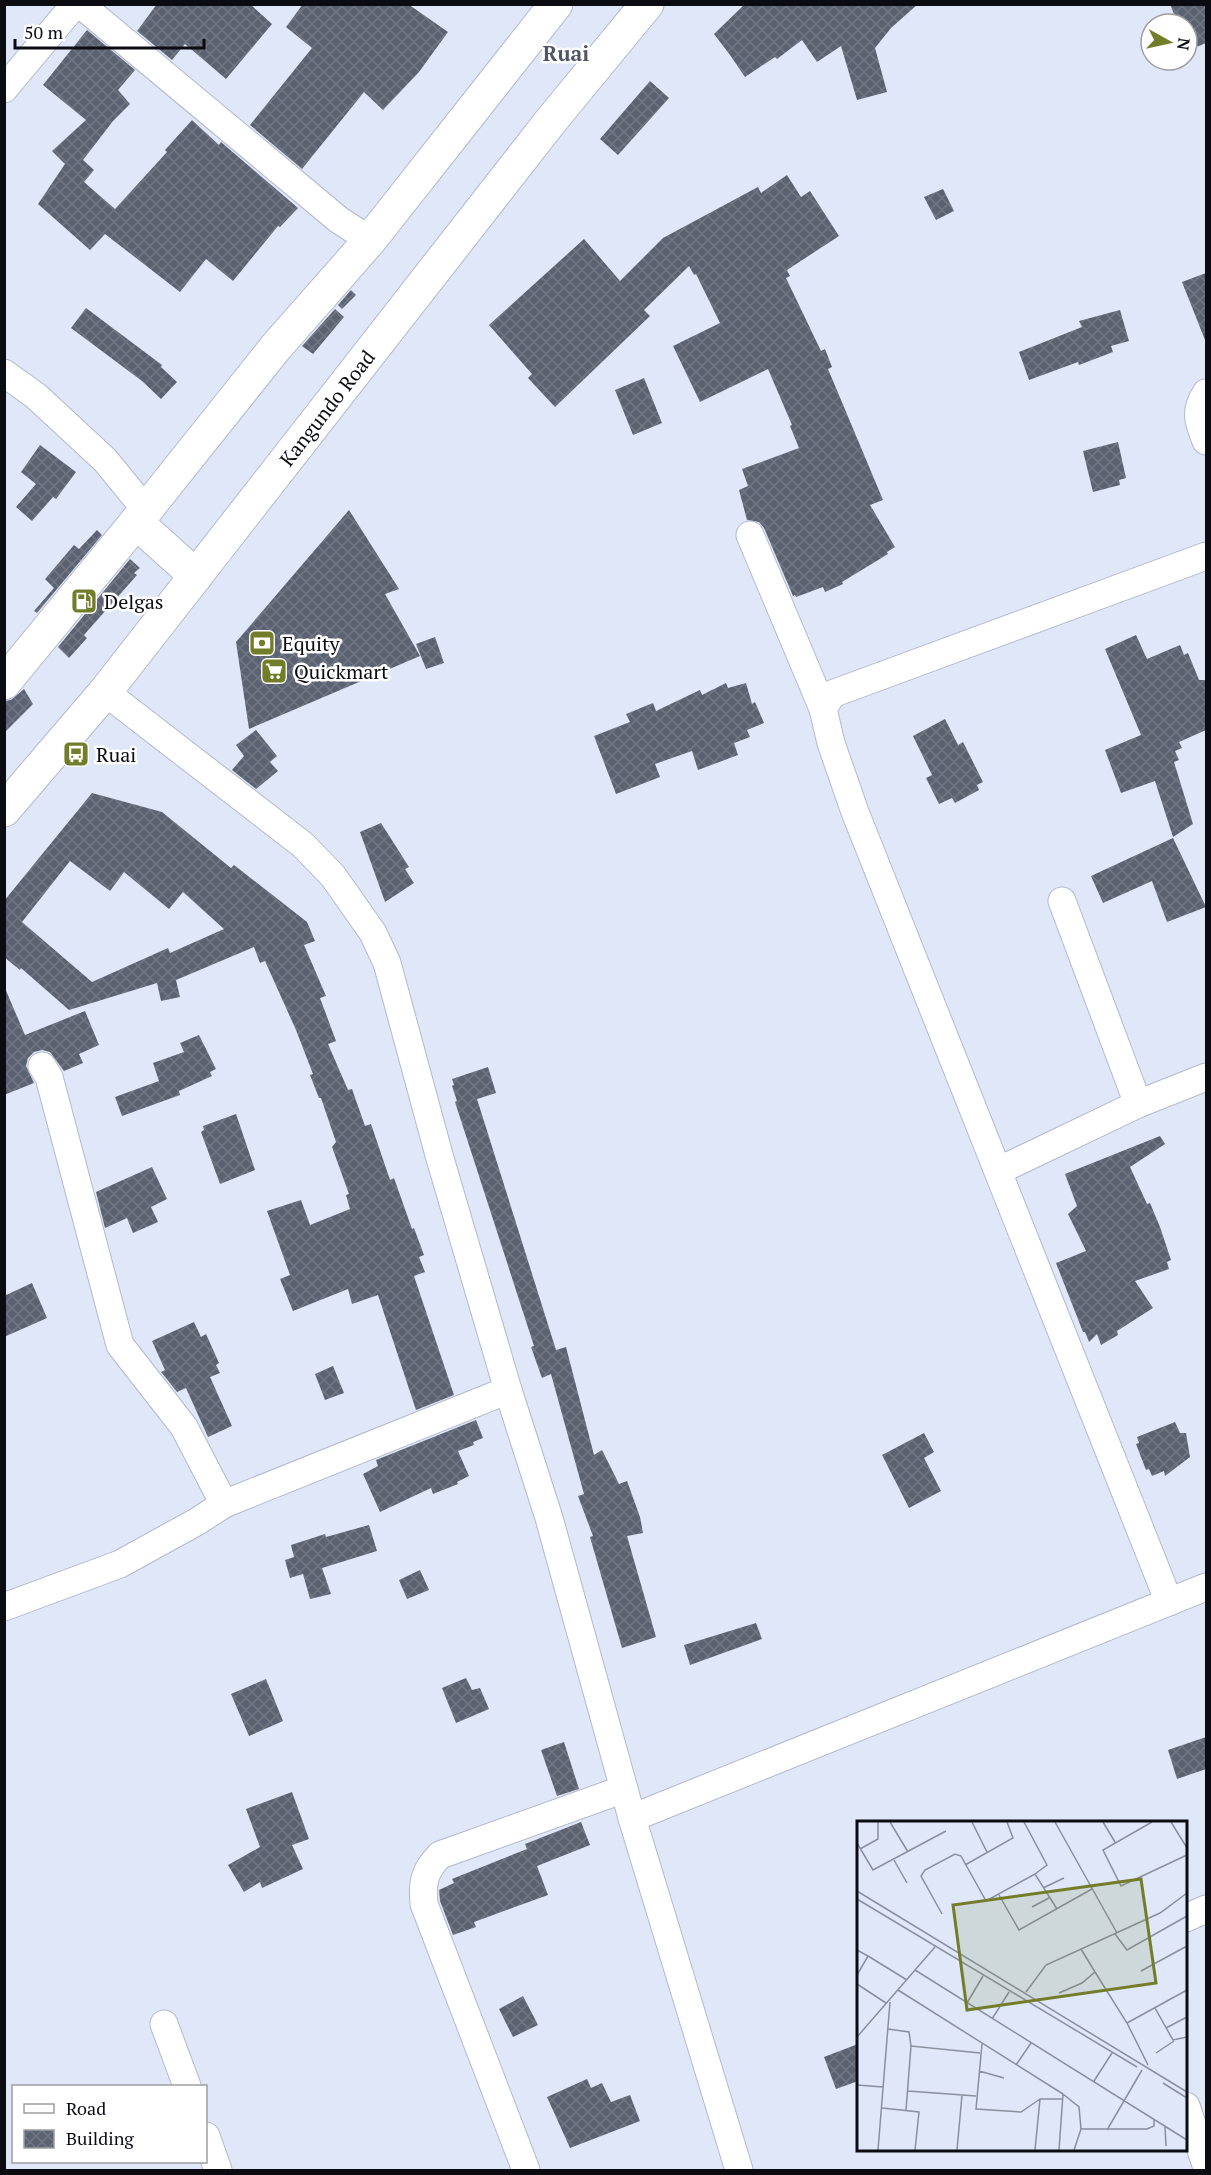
<svg xmlns="http://www.w3.org/2000/svg" width="1211" height="2175" font-family="'PT Serif',serif">
<style>
.building{fill:url(#building-cross-hatch);fill-rule:evenodd}
.lines{fill:none;stroke-linecap:round;stroke-linejoin:round}
.minor-casing{stroke:#b1b9cb;stroke-width:29}
.trunk-casing{stroke:#b1b9cb;stroke-width:35}
.minor{stroke:#fff;stroke-width:27}
.trunk{stroke:#fff;stroke-width:33}
.labels{text-anchor:middle;dominant-baseline:central;stroke-width:5;stroke-linejoin:round;paint-order:stroke}
.street-label{font-size:20px;fill:#0a0c12;stroke:#fff}
.poi-label{font-size:20px;fill:#0a0c12;stroke:#fff;text-anchor:start}
.neighbourhood-label{font-size:21px;font-weight:bold;fill:#4f5565;stroke:#fff}
.inset-road{fill:none;stroke:#8a8f9d;stroke-width:1.5}
.view{fill:#727d2a;fill-opacity:0.15;stroke:#727d2a;stroke-width:3}
.inset-edge{fill:none;stroke:#0a0c12;stroke-width:3}
</style>
<defs>
<pattern id="building-cross-hatch" width="8" height="8" patternUnits="userSpaceOnUse" patternTransform="scale(1.5)"><rect width="8" height="8" fill="#5b6271"/><path d="M0 0l8 8M0 8l8-8" fill="none" stroke="#727783"/></pattern>
</defs>
<rect width="100%" height="100%" fill="#dfe7f9"/>
<!-- building -->
<g class="building">
<polygon points="157,4 250,4 272,24 226,79 185,44 172,60 137,31"/>
<polygon points="303,4 408,4 448,32 419,72 383,110 364,92 302,169 250,125 312,48 286,27"/>
<polygon points="745,4 918,4 891,28 875,48 887,92 857,100 841,46 817,62 802,40 777,59 775,57 745,77 730,55 714,34"/>
<polygon points="1170,4 1206,4 1206,43 1187,51 1187,24 1178,24"/>
<polygon points="87,30 135,70 118,90 130,104 113,121 83,160 94,170 84,182 115,209 167,152 165,150 192,120 219,145 221,142 298,208 280,227 278,226 233,281 206,259 180,292 105,234 90,250 38,204 65,164 52,151 86,120 43,85"/>
<polygon points="650,81 669,98 618,155 600,139"/>
<polygon points="787,175 801,197 810,191 839,236 787,270 790,276 786,278 821,351 825,349 832,367 828,369 883,500 870,505 895,547 887,552 888,554 842,582 843,584 825,592 823,587 796,597 795,595 793,596 764,528 759,522 747,520 739,490 748,486 742,469 799,448 790,426 792,425 768,369 700,402 673,346 720,323 696,274 694,275 689,266 644,310 650,316 555,407 528,378 532,374 489,325 584,239 620,281 663,238 758,187 761,193"/>
<polygon points="943,189 954,211 936,220 924,197"/>
<polygon points="1206,273 1206,340 1205,340 1182,282"/>
<polygon points="351,290 356,295 342,309 338,305"/>
<polygon points="86,308 162,365 161,367 177,382 161,399 142,381 71,328"/>
<polygon points="335,309 344,317 313,354 302,346"/>
<polygon points="1120,310 1129,341 1111,346 1113,352 1079,365 1078,362 1029,380 1019,352 1082,327 1079,321"/>
<polygon points="644,378 662,423 633,435 615,390"/>
<polygon points="1118,442 1126,478 1119,480 1120,485 1093,492 1083,451"/>
<polygon points="40,445 76,472 56,499 53,497 32,521 16,507 36,484 21,472"/>
<polygon points="349,510 399,589 385,594 420,656 249,729 236,642"/>
<polygon points="97,530 102,535 37,613 34,611 54,588 45,579 74,545 79,549"/>
<polygon points="130,559 140,568 134,573 137,575 84,635 87,638 69,658 58,647"/>
<polygon points="1136,635 1147,659 1180,645 1184,655 1188,653 1199,680 1206,680 1206,730 1179,742 1182,748 1175,751 1179,760 1174,762 1193,824 1173,837 1155,781 1121,793 1105,750 1141,735 1105,649"/>
<polygon points="435,637 444,663 426,669 416,644"/>
<polygon points="726,683 728,688 746,683 752,704 755,702 764,723 747,730 750,737 734,743 738,755 698,770 692,751 655,764 660,777 616,794 594,736 630,722 626,714 653,703 656,711 700,690 702,695"/>
<polygon points="24,689 33,704 4,733 4,701 11,700"/>
<polygon points="945,719 958,745 963,742 983,782 977,785 979,790 955,803 952,798 939,804 926,778 932,775 913,736"/>
<polygon points="256,730 277,756 270,762 278,771 256,789 232,770 244,756 236,745"/>
<path d="M92,793L162,812L231,868L234,865L307,922L315,941L304,945L326,996L320,998L336,1041L328,1044L348,1090L352,1089L365,1126L371,1124L390,1180L394,1178L412,1229L414,1228L424,1255L419,1257L425,1272L414,1276L454,1395L416,1410L378,1295L352,1304L348,1289L293,1311L280,1279L290,1275L267,1211L301,1200L310,1225L350,1209L346,1195L349,1194L332,1147L336,1142L321,1098H319L310,1075L313,1074L296,1030L265,961L260,963L254,947L176,980L180,997L161,1001L157,983L69,1010L21,968L20,970L4,957V901ZM70,861L110,891L124,872L169,909L183,892L224,929L170,953L168,948L92,982L22,922Z"/>
<polygon points="381,823 409,867 405,869 414,883 385,902 360,832"/>
<polygon points="1173,838 1206,907 1167,922 1152,881 1103,903 1091,876"/>
<polygon points="4,986 25,1035 85,1011 99,1045 79,1054 83,1063 64,1071 50,1052 42,1050 34,1052 28,1058 26,1066 34,1083 4,1095"/>
<polygon points="199,1035 216,1069 210,1072 212,1076 179,1091 180,1095 122,1116 115,1097 159,1081 153,1063 184,1052 180,1043"/>
<polygon points="488,1067 496,1093 477,1099 556,1350 566,1347 594,1455 602,1450 619,1484 627,1481 640,1517 643,1533 627,1536 656,1637 622,1648 590,1537 593,1536 578,1496 584,1494 551,1374 542,1378 531,1347 534,1346 455,1102 457,1101 452,1086 454,1085 452,1079"/>
<polygon points="236,1114 255,1170 220,1184 201,1132 204,1130 203,1126"/>
<polygon points="1160,1136 1165,1144 1130,1167 1147,1204 1150,1203 1160,1227 1171,1260 1167,1262 1169,1269 1135,1281 1153,1308 1117,1331 1118,1335 1101,1345 1097,1334 1089,1342 1085,1332 1083,1332 1056,1263 1086,1251 1068,1214 1077,1206 1065,1174"/>
<polygon points="152,1167 167,1199 151,1207 158,1222 133,1233 127,1218 105,1228 96,1192"/>
<polygon points="32,1283 47,1318 4,1337 4,1296"/>
<polygon points="194,1322 201,1337 206,1334 219,1363 216,1365 220,1373 210,1377 232,1426 208,1437 186,1388 177,1392 161,1372 165,1370 152,1341"/>
<polygon points="333,1366 344,1393 325,1400 315,1374"/>
<polygon points="476,1420 483,1438 473,1442 474,1445 458,1451 469,1476 457,1482 458,1484 433,1494 431,1488 380,1512 363,1474 378,1466 376,1460"/>
<polygon points="1175,1422 1180,1433 1186,1433 1190,1457 1165,1476 1164,1471 1152,1476 1149,1469 1146,1470 1136,1444 1139,1443 1137,1437"/>
<polygon points="924,1433 934,1452 924,1458 941,1491 909,1508 882,1455"/>
<polygon points="369,1525 377,1551 322,1568 331,1594 310,1599 303,1574 290,1578 285,1560 294,1557 291,1545 325,1534 326,1537"/>
<polygon points="420,1570 429,1590 407,1599 399,1580"/>
<polygon points="756,1623 762,1639 690,1665 684,1645"/>
<polygon points="466,1678 472,1690 480,1688 489,1709 456,1723 442,1688"/>
<polygon points="266,1679 283,1721 249,1736 231,1694"/>
<polygon points="1206,1737 1206,1769 1177,1779 1168,1750"/>
<polygon points="564,1742 579,1789 557,1796 541,1750"/>
<polygon points="292,1792 309,1839 292,1845 303,1869 262,1888 260,1882 244,1892 228,1865 260,1847 246,1809"/>
<polygon points="581,1822 590,1845 537,1866 548,1895 474,1922 476,1927 453,1935 440,1901 439,1890 454,1883 452,1879 527,1849 525,1844"/>
<polygon points="523,1996 538,2025 513,2037 499,2009"/>
<polygon points="858,2044 858,2081 836,2089 824,2057"/>
<polygon points="587,2079 591,2088 602,2083 611,2102 630,2095 640,2121 570,2148 547,2097"/>
</g>
<g class="lines">
<defs>
<g id="minor">
<polyline points="80,4 339,220 370,240"/>
<polyline points="4,89 75,4"/>
<polyline points="4,373 36,396 105,460 146,510"/>
<path d="M1206,393C1194,412 1198,421 1206,441"/>
<polyline points="750,535 823,709"/>
<polyline points="105,692 303,845 333,876 373,933 387,963 439,1155 508,1390 549,1518 632,1818 739,2170"/>
<polyline points="1062,901 1138,1104"/>
<polyline points="998,1171 1138,1104 1206,1077"/>
<polyline points="224,1504 508,1390"/>
<polyline points="1169,1602 855,812 831,743 823,709 832,694 1206,556"/>
<polyline points="4,1607 120,1564 198,1521 224,1504 184,1427 120,1345 49,1077 42,1066"/>
<polyline points="632,1818 1206,1587"/>
<polyline points="1186,1918 1206,1909"/>
<polyline points="164,2024 187,2086"/>
<polyline points="1186,2106 1206,2165"/>
<polyline points="206,2136 218,2170"/>
<path d="M526,2170L424,1904C422,1883 424,1871 440,1855L624,1789"/>
</g>
<g id="trunk">
<polyline points="136,522 196,576"/>
<polyline points="4,683 146,510 276,347 370,240 556,4"/>
<polyline points="4,810 105,692 550,122 647,4"/>
</g>
</defs>
<!-- minor casing -->
<use href="#minor" class="minor-casing"/>
<!-- trunk casing -->
<use href="#trunk" class="trunk-casing"/>
<!-- minor -->
<use href="#minor" class="minor"/>
<!-- trunk -->
<use href="#trunk" class="trunk"/>
</g>
<!-- icons -->
<defs>
<symbol id="fuel-square" viewBox="-11 -11 22 22"><rect x="-9" y="-9" width="18" height="18" rx="4" fill="#727d2a" stroke="#fff"/><path d="M-5.5-6h7V0h2V4h1.3V-2.5L3-4.5l.8-.8L6-3V5H2.5V1h-1V6h-7ZM-4.2-4.7v3.2H.2V-4.7Z" fill="#fff"/></symbol>
<symbol id="bank-square" viewBox="-11 -11 22 22"><rect x="-9" y="-9" width="18" height="18" rx="4" fill="#727d2a" stroke="#fff"/><path d="M-6-4H6V4H-6ZM0-2.3a2.3 2.3 0 1 0 0 4.6a2.3 2.3 0 1 0 0-4.6Z" fill="#fff"/></symbol>
<symbol id="supermarket-square" viewBox="-11 -11 22 22"><rect x="-9" y="-9" width="18" height="18" rx="4" fill="#727d2a" stroke="#fff"/><path d="M-6-5.5h2.5l.6 2H6L4.5 2H-2.5L-4.4-4H-6ZM-1.5 3.2a1.3 1.3 0 1 0 .1 0ZM3 3.2a1.3 1.3 0 1 0 .1 0Z" fill="#fff"/></symbol>
<symbol id="bus-square" viewBox="-11 -11 22 22"><rect x="-9" y="-9" width="18" height="18" rx="4" fill="#727d2a" stroke="#fff"/><path d="M-5-6H5V4H4V6H2V4H-2V6H-4V4H-5ZM-3.5-4V0h7V-4ZM-3.5 1.2v1.5H-2V1.2ZM2 1.2v1.5H3.5V1.2Z" fill="#fff"/></symbol>
</defs>
<g fill-rule="evenodd">
<use href="#fuel-square" x="69" y="586" width="30" height="30"/>
<use href="#bank-square" x="247" y="628" width="30" height="30"/>
<use href="#supermarket-square" x="259" y="656" width="30" height="30"/>
<use href="#bus-square" x="61" y="739" width="30" height="30"/>
</g>
<g class="labels">
<!-- street labels -->
<g class="street-label">
<text transform="translate(327 408) rotate(-52)">Kangundo Road</text>
</g>
<!-- poi labels -->
<g class="poi-label">
<text x="104" y="601">Delgas</text>
<text x="282" y="643">Equity</text>
<text x="294" y="671">Quickmart</text>
<text x="96" y="754">Ruai</text>
</g>
<!-- neighbourhood labels -->
<g class="neighbourhood-label">
<text x="566" y="53">Ruai</text>
</g>
</g>
<!-- overview -->
<g transform="translate(857 1821)">
<rect width="330" height="330" fill="#dfe7f9"/>
<path class="inset-road" d="M33,1L51,31M115,1L130,31M167,1L190,44L178,53M198,1L260,112M246,1L258,21M295,1L246,29L264,65L330,34M314,1L330,27M0,22L16,49L89,10M3,28L21,18V1M37,39L50,62M108,44L156,17L150,1M186,67L207,57M0,70L330,271M142,74L162,109L235,68M0,78L280,246M175,86L192,77M85,93L64,55L68,49L98,33L104,35L129,80L178,53L200,88M258,113L270,129L330,95M224,128L238,151M0,129L11,135L0,154M11,135L50,159M58,149L330,319M284,150L330,125M0,163L29,182M41,169L206,273L202,329M169,171L189,144L303,92L330,72M202,172L225,162L238,151L270,202L291,244M110,182L126,155M298,187L316,219L330,216M135,198L152,171M270,202L330,169M309,207L330,196M31,208L52,211L54,225M0,216L78,126M125,223L119,288L164,291L183,278M299,232L317,220M159,244L174,222M122,250L147,257M237,260L255,232M306,262L330,277M0,264L26,266M51,270L119,275M206,273L222,286L224,308M25,287L62,291L58,329M49,289L54,225L123,232M308,306L309,325M250,309L285,249M21,329L33,181M100,329L105,274M178,329L183,278H205M217,329L224,308H290L297,305V299"/>
<path class="view" d="M284,58L299,162L110,189L96,84Z"/>
<rect width="330" height="330" class="inset-edge"/>
</g>
<!-- border -->
<rect width="1211" height="2175" fill="none" stroke="#0a0c12" stroke-width="12"/>
<!-- legend -->
<rect x="12" y="2085" width="195" height="78" fill="#ffffff" stroke="#9d9ea0" stroke-width="1.5"/>
<rect x="24" y="2104" width="30" height="9" fill="#ffffff" stroke="#9d9ea0" stroke-width="1.5"/>
<text x="66" y="2115" font-size="18" fill="#0a0c12">Road</text>
<rect x="24" y="2130" width="30" height="18" fill="url(#building-cross-hatch)" stroke="#9d9ea0" stroke-width="1.5"/>
<text x="66" y="2145" font-size="18" fill="#0a0c12">Building</text>
<!-- north arrow -->
<g transform="translate(1169 42) rotate(98)"><circle r="28" fill="#ffffff" stroke="#9d9ea0" stroke-width="1.5"/>
<path d="M0-4.5L10 22L0 15L-10 22Z" fill="#727d2a"/>
<text y="-9" font-size="16" font-weight="bold" text-anchor="middle" fill="#0a0c12">N</text>
</g>
<!-- scale -->
<path d="M15 39v9h189v-9" fill="none" stroke="#0a0c12" stroke-width="3"/>
<text x="24" y="39" font-size="18" fill="#0a0c12" stroke="#ffffff" stroke-width="4.5" paint-order="stroke">50 m</text>
</svg>
